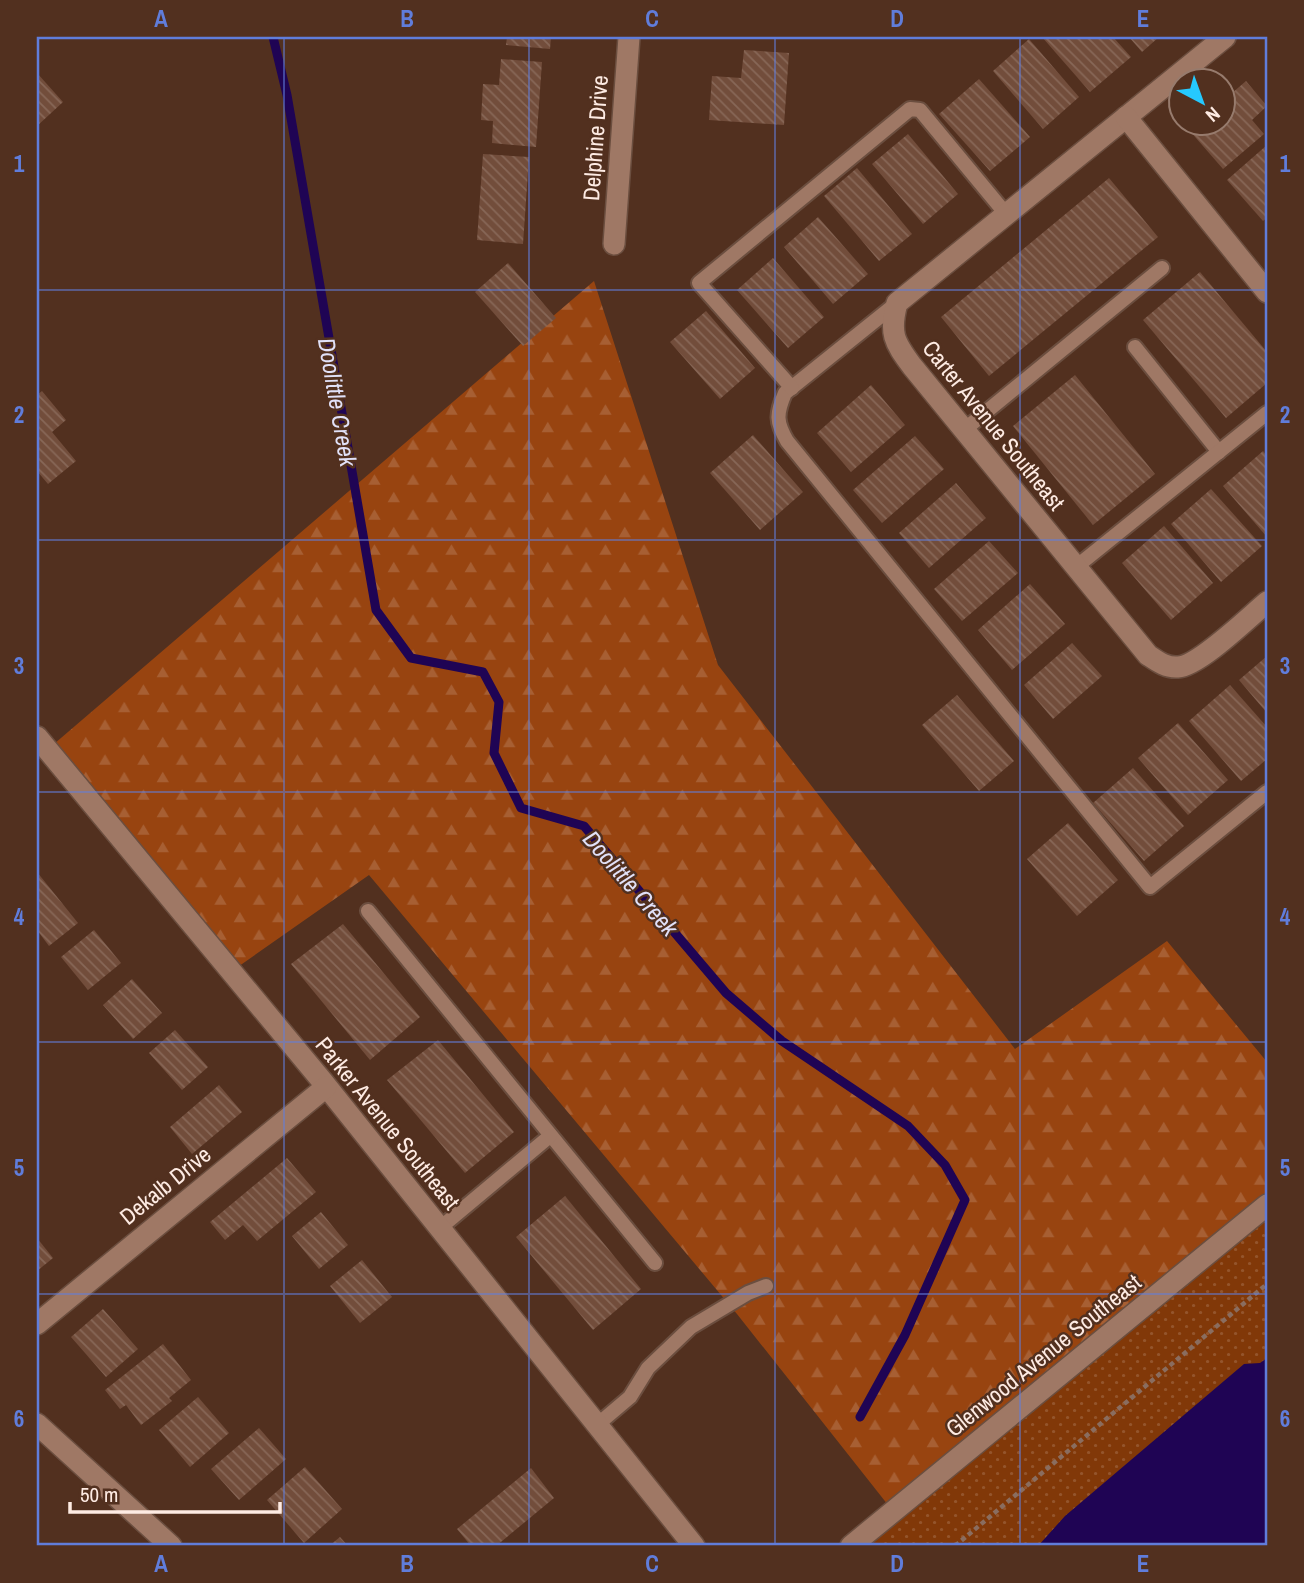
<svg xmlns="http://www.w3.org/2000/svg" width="1304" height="1583" font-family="'Archivo Narrow',sans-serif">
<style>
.grass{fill:url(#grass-dots)}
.forest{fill:url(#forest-firs)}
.water{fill:#1f0454}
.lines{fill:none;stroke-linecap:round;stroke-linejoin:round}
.stream{stroke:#1f0454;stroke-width:9}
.building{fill:url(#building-back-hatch)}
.lane-casing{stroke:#6b4e3f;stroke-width:18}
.street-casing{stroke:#6b4e3f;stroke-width:24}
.secondary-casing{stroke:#6b4e3f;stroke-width:24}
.path{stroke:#8a6d5f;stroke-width:4.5;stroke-dasharray:5 3.5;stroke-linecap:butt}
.lane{stroke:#9f7865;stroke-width:14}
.street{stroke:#9f7865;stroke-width:21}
.secondary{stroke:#9f7865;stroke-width:21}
.grid{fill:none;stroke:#607ddb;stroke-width:2;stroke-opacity:0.55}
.labels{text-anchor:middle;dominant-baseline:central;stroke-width:5;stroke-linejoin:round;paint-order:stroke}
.street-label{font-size:23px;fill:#feebe3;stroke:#52301f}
.water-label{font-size:24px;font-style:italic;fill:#e1e1f8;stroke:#52301f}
.neatline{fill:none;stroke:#607ddb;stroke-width:2.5}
.grid-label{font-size:23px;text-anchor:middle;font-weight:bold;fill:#607ddb}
</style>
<defs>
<pattern id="grass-dots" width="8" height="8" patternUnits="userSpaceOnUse" patternTransform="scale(1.75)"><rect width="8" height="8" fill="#813808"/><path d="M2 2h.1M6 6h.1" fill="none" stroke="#94552c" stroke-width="1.8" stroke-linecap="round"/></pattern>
<pattern id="forest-firs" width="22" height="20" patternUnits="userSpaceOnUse" patternTransform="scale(1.75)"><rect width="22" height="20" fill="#984410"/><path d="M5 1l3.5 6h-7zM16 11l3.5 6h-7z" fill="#a75f33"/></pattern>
<pattern id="building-back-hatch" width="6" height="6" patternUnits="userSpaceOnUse" patternTransform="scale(1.75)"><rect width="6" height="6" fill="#724d3b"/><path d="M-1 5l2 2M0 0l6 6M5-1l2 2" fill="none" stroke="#876757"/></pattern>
</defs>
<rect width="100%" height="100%" fill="#52301f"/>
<!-- grass -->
<polygon class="grass" points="1267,1205 1267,1546 849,1546"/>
<!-- forest -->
<polygon class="forest" points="594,281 718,665 1015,1049 1167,941 1267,1062 1267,1204 892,1510 737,1314 369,875 232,971 54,744"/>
<!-- water -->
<polygon class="water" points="1267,1358 1267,1546 1038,1546 1065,1516 1244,1364 1260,1363"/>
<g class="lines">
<!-- stream -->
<polyline class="stream" points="273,37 287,95 376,610 411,658 483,672 499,702 494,753 521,808 584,826 726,993 782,1041 908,1126 945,1165 965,1200 905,1335 860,1417"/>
</g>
<!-- building -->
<g class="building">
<polygon points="507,37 551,37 550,49 506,45"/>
<polygon points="1042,37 1113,37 1131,57 1090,92"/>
<polygon points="1129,37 1159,37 1142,52"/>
<polygon points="1029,39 1079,97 1043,129 993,71"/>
<polygon points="744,50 789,53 784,125 709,120 712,76 741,78"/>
<polygon points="501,59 542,62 536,147 492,143 493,121 481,120 483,84 499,85"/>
<polygon points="37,73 63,102 37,126"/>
<polygon points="979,79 1030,137 990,171 939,114"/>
<polygon points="1246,81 1267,106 1252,120 1264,134 1223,169 1189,130 1197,122 1224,122 1224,100"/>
<polygon points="908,134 958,194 923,224 872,164"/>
<polygon points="1267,145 1267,218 1263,221 1227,180"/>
<polygon points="483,154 529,157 523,244 477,240"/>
<polygon points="857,168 912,234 879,261 824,196"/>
<polygon points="1109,178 1158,237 989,376 941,317"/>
<polygon points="818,217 868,274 833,304 784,247"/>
<polygon points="773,258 824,317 788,348 737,290"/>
<polygon points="508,263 556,318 523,346 475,292"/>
<polygon points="1200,272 1267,352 1267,383 1226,418 1143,320"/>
<polygon points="706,311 755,368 720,399 670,342"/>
<polygon points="1075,375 1155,474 1093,525 1013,426"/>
<polygon points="871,385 905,425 851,472 817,433"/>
<polygon points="42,391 66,420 52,432 76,461 48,484 37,471 37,395"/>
<polygon points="753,435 803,492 760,530 710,473"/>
<polygon points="915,436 944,469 882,523 853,490"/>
<polygon points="1263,451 1267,456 1267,537 1223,486"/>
<polygon points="956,483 986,518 929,568 899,533"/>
<polygon points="1211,489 1262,546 1221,582 1171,524"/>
<polygon points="1164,526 1213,583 1171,620 1122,563"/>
<polygon points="989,541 1018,573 962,621 934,589"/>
<polygon points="1030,584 1065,624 1012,670 978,630"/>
<polygon points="1072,643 1102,676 1053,719 1024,685"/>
<polygon points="1267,656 1267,713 1239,680"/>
<polygon points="1230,685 1267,727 1267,759 1241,781 1189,721"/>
<polygon points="957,695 1014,761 979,791 922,725"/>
<polygon points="1178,723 1228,780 1188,815 1138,758"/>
<polygon points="1133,768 1184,826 1144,861 1093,803"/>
<polygon points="1068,823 1118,880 1077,916 1027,859"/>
<polygon points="37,872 78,923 49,946 37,930"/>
<polygon points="343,924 420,1017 370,1060 291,964"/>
<polygon points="94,930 121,963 88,990 61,957"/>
<polygon points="132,979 162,1013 133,1039 103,1005"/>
<polygon points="175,1030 208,1067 182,1090 149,1053"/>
<polygon points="438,1040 514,1132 465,1173 387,1080"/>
<polygon points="219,1085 242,1112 192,1154 170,1127"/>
<polygon points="287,1158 316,1192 257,1241 243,1225 225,1240 210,1222"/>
<polygon points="565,1196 641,1289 593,1330 516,1237"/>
<polygon points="321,1212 348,1245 319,1269 292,1236"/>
<polygon points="37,1238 53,1258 37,1271"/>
<polygon points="362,1260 392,1297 360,1323 330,1286"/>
<polygon points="103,1309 138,1349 106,1377 71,1337"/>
<polygon points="163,1344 191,1380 169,1398 172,1401 141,1425 126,1405 120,1409 105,1390"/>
<polygon points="198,1397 229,1433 190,1467 159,1430"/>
<polygon points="259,1428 286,1459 239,1500 211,1469"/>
<polygon points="305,1467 342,1509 304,1543 267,1500"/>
<polygon points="531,1468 554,1498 496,1546 471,1546 457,1529"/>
<polygon points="340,1537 348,1546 329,1546"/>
</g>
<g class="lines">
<defs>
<g id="lane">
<path d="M897,303L785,393C776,414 776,422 787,441L1150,887L1267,792"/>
<polyline points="1135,347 1219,452"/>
<polyline points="792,388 699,283 910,109 920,110 1006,214"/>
<polyline points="964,430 1162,268"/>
<polyline points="1076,567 1267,413"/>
<polyline points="368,911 655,1263"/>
<polyline points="440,1228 550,1136"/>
<polyline points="597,1425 630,1397 648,1368 691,1327 748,1293 766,1286"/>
</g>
<g id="street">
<path d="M1225,37L897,303C889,333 894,342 912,366L1148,655C1157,661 1166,668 1178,667C1199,666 1249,617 1267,602"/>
<polyline points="1126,117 1267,292"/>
<polyline points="614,244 629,37"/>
<polyline points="37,737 323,1082 694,1546"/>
<polyline points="37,1324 326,1087"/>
<polyline points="37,1424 171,1546"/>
</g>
<polyline id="secondary" points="851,1546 1267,1205"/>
</defs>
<!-- lane casing -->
<use href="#lane" class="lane-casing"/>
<!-- street casing -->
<use href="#street" class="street-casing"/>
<!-- secondary casing -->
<use href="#secondary" class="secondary-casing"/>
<!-- path -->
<polyline class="path" points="955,1546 1267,1284"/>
<!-- lane -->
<use href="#lane" class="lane"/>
<!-- street -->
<use href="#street" class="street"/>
<!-- secondary -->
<use href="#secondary" class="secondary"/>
</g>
<!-- grid -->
<path class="grid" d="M284,37V1546M529,37V1546M775,37V1546M1020,37V1546M37,290H1267M37,540H1267M37,792H1267M37,1042H1267M37,1294H1267"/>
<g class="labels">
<!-- street labels -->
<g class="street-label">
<text transform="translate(595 138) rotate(-86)">Delphine Drive</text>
<text transform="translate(994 425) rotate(51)">Carter Avenue Southeast</text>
<text transform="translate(388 1123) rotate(51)">Parker Avenue Southeast</text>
<text transform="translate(165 1185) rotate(-39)">Dekalb Drive</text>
<text transform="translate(1043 1355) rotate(-39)">Glenwood Avenue Southeast</text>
</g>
<!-- water labels -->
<g class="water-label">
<text transform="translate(338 402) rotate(80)">Doolittle Creek</text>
<text transform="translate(631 883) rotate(49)">Doolittle Creek</text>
</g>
</g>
<!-- border -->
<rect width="1304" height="1583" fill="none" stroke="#52301f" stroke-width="77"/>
<!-- north arrow -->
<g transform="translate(1202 102) rotate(139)"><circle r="33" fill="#52301f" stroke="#977b6d" stroke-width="2"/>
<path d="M0-5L12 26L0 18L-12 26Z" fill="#25c9fe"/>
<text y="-10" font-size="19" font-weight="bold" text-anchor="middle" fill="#feebe3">N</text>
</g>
<!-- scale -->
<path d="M70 1502v10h210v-10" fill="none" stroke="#feebe3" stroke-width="3.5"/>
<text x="80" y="1502" font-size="21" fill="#feebe3" stroke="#52301f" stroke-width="5" paint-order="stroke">50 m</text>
<rect x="38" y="38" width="1228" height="1506" class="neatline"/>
<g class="grid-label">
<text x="161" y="27">A</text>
<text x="407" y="27">B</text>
<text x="652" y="27">C</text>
<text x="897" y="27">D</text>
<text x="1143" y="27">E</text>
<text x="19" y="172">1</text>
<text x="1285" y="172">1</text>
<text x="19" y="423">2</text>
<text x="1285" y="423">2</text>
<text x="19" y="674">3</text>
<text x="1285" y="674">3</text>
<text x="19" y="925">4</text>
<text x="1285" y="925">4</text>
<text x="19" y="1176">5</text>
<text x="1285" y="1176">5</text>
<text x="19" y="1427">6</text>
<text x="1285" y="1427">6</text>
<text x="161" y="1572">A</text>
<text x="407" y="1572">B</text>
<text x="652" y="1572">C</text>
<text x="897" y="1572">D</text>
<text x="1143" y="1572">E</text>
</g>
</svg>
